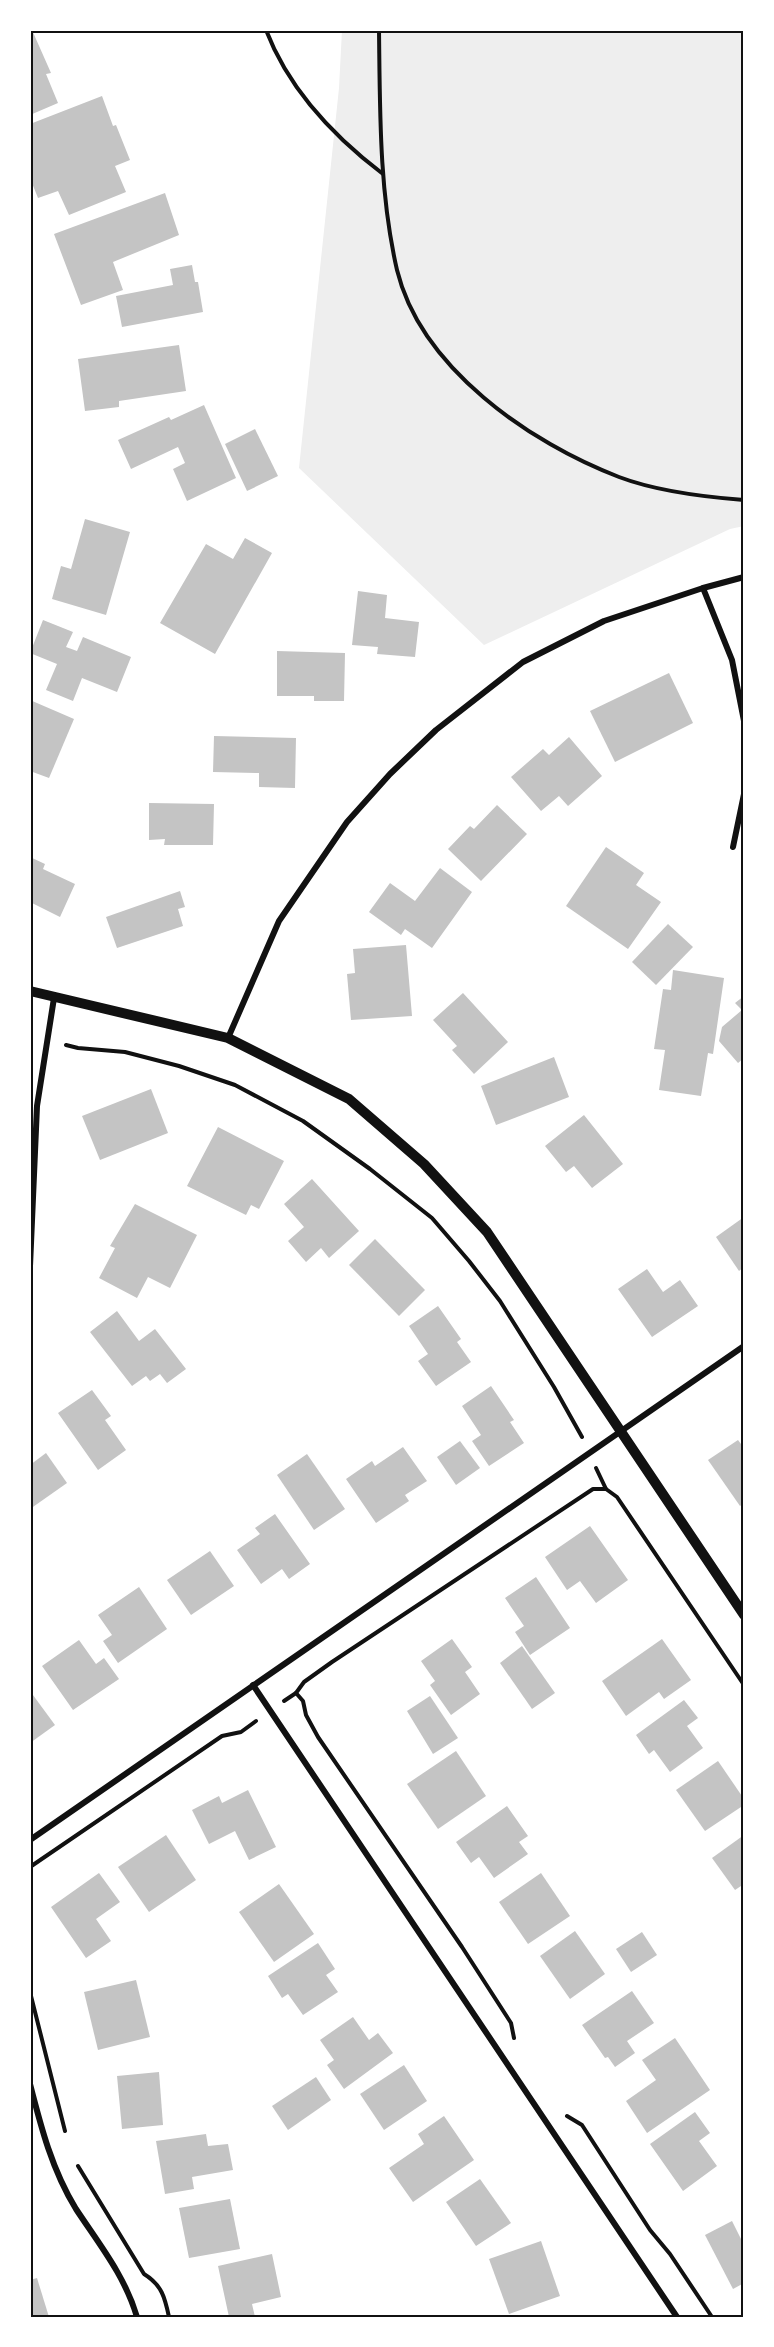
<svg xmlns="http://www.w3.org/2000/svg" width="774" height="2347" font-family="Merriweather,serif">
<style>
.green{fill:#eee}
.building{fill:#c4c4c4}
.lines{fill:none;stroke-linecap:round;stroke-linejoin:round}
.path{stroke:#111;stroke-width:4}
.minor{stroke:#111;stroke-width:6}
.tertiary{stroke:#111;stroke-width:10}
.neatline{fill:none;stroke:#111;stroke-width:2}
</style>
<rect width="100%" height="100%" fill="#fff"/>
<!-- green -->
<polygon class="green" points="342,30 744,30 744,526 730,529 484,645 299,468 339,88"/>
<!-- building -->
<g class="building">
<polygon points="30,30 32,30 51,73 46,74 58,103 30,115"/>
<polygon points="102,96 113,126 116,125 130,160 115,166 126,192 69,215 58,191 38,198 30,178 30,124"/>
<polygon points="165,193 179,235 113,262 123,290 81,305 54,234"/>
<polygon points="192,265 195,282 198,282 203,312 122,327 116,296 173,285 170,269"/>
<polygon points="179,345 186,391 119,401 119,407 85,411 78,359"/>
<polygon points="204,405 236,478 187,501 173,469 185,463 178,447 131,469 118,440 169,417 171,420"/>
<polygon points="255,429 278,476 247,491 225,444"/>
<polygon points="85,519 130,532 106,615 52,599 61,566 71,569"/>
<polygon points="245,538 272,553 215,654 160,623 206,544 233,559"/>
<polygon points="358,591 387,595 385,618 419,622 415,657 377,654 378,647 352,645"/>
<polygon points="43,620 73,632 66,647 77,651 83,637 131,657 117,692 82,678 73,701 46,690 57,664 30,653"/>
<polygon points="277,651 345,653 344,701 314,701 314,696 277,696"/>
<polygon points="669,673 693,723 615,762 590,711"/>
<polygon points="30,700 74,719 49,778 30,771"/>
<polygon points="214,736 296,738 295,788 259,787 259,773 213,772"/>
<polygon points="569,737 602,776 568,806 559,796 541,811 511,777 543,749 549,755"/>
<polygon points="149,803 214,804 213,845 164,845 165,839 149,840"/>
<polygon points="497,805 527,834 481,881 448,849 470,826 474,829"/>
<polygon points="606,847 644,873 636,885 661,902 628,949 566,906"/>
<polygon points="30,857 45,864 43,869 75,884 60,917 30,902"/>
<polygon points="440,868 472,892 432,948 405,929 401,935 369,912 390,883 415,901"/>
<polygon points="180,891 185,907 178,909 183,926 117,948 106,917"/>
<polygon points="668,924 693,947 656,985 632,962"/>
<polygon points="406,945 412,1016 351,1020 347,974 355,973 353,949"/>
<polygon points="673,970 724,978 713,1054 708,1053 701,1096 659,1090 665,1050 654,1049 663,989 671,990"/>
<polygon points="463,993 508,1042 474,1074 452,1050 457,1046 433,1020"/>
<polygon points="744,996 744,1058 738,1063 719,1041 722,1027 742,1010 735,1003"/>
<polygon points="554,1057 569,1097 496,1125 481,1086"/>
<polygon points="151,1089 168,1133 100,1160 82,1116"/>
<polygon points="584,1115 623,1164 592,1188 574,1166 566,1172 545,1146"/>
<polygon points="218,1127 284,1161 259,1209 251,1205 246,1215 187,1186"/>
<polygon points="312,1179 359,1231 329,1258 321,1248 306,1262 288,1241 304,1227 284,1204"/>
<polygon points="135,1204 197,1235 170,1288 148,1277 137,1298 99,1278 115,1248 110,1246"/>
<polygon points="744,1217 744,1267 739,1271 716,1237"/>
<polygon points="375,1239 425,1290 399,1316 349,1265"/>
<polygon points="647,1269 663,1292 680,1280 698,1306 652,1337 618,1289"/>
<polygon points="438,1306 461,1339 457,1342 471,1362 436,1386 418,1361 428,1354 409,1326"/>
<polygon points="117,1311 139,1341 155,1329 186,1369 167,1383 160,1374 150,1381 146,1376 132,1386 90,1332"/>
<polygon points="491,1386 514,1420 510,1422 524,1443 489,1466 472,1441 481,1435 462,1406"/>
<polygon points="92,1390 111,1416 105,1420 126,1450 98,1470 58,1413"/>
<polygon points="738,1440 744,1448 744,1503 740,1506 708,1460"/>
<polygon points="460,1441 480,1468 456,1485 437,1457"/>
<polygon points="403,1447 427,1481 405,1495 409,1501 376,1523 346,1479 372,1461 375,1466"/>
<polygon points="46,1453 67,1483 30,1509 30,1465"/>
<polygon points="307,1454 345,1509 314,1530 277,1475"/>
<polygon points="275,1514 310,1564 289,1579 282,1569 261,1584 237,1550 260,1534 255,1528"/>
<polygon points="590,1526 628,1580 596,1603 580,1581 567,1590 545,1557"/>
<polygon points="210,1551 234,1586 191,1615 167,1580"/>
<polygon points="536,1577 570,1628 530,1655 515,1632 524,1626 505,1598"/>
<polygon points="139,1587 167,1629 118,1663 103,1641 112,1635 98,1615"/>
<polygon points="452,1639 472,1667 465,1672 480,1694 451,1715 430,1685 435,1681 421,1661"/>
<polygon points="662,1639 691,1680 664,1699 659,1692 626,1716 602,1681"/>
<polygon points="79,1640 96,1664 104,1658 119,1679 73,1710 42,1666"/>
<polygon points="522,1646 555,1693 532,1709 500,1663"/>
<polygon points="30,1691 55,1725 30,1743"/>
<polygon points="430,1696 458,1738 433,1754 407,1711"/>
<polygon points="684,1700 698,1718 687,1726 703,1748 670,1772 654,1750 649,1754 636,1735"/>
<polygon points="456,1751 486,1796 438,1829 407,1784"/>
<polygon points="718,1761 744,1799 744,1805 705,1831 676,1790"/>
<polygon points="248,1790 276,1847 249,1860 235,1831 209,1844 192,1810 219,1796 222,1803"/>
<polygon points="507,1806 528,1836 519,1842 528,1854 494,1878 479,1857 471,1863 456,1842"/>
<polygon points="166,1835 196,1880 149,1912 118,1867"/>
<polygon points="744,1835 744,1884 735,1890 712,1858"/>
<polygon points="99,1873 120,1902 96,1919 111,1941 86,1958 51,1907"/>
<polygon points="541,1873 570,1916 528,1944 499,1902"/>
<polygon points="279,1884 314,1934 274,1962 239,1912"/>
<polygon points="575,1931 605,1974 570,1999 540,1956"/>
<polygon points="642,1932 657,1955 631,1972 616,1949"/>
<polygon points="318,1943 335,1969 326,1975 338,1992 303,2015 288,1994 282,1998 268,1976"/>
<polygon points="136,1980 150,2037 98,2050 84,1992"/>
<polygon points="632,1991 654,2023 627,2041 635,2053 615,2067 608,2057 605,2058 582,2025"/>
<polygon points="353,2017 369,2040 378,2033 393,2053 344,2089 327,2065 334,2060 320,2040"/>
<polygon points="675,2038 710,2090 647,2133 626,2101 656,2080 642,2060"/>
<polygon points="404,2065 427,2101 384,2130 360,2094"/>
<polygon points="159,2072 163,2125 122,2129 117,2076"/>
<polygon points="316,2077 331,2100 288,2130 272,2106"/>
<polygon points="695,2112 710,2133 699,2141 717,2166 683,2191 650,2144"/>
<polygon points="444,2116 474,2160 413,2202 389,2168 424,2144 418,2134"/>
<polygon points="206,2134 208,2146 228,2144 233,2170 192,2177 194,2189 165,2194 156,2141"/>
<polygon points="480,2179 511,2223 476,2246 446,2202"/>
<polygon points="230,2199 240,2249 189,2258 179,2208"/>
<polygon points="732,2221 744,2245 744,2283 733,2289 705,2235"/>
<polygon points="541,2241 560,2296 509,2314 489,2259"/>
<polygon points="272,2254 281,2297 252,2304 255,2317 229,2317 218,2266"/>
<polygon points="37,2278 49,2317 30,2317 30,2280"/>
</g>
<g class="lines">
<!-- path -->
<g class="path">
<path d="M266,30C289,90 333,136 383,174"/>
<path d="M379,30C380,109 379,192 397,270C421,368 530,443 619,477C656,491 704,497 744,500"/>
<polyline points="66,1045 78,1048 125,1052 179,1066 235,1085 303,1121 370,1169 432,1218 469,1261 500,1301 554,1387 582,1437"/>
<polyline points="596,1468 606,1489"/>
<polyline points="284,1701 296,1693"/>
<polyline points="30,1867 222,1736 241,1732 256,1721"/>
<polyline points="30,1992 65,2131"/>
<polyline points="514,2038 511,2023 462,1947 318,1737 306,1715 303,1701 296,1693 304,1682 332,1662 593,1489 606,1489 617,1497 744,1685"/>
<polyline points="567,2116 582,2125 650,2230 670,2254 712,2317"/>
<path d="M78,2166L144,2274C162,2285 165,2298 169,2317"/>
</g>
<!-- minor -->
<g class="minor">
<polyline points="703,588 732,660 744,721"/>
<polyline points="733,847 744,794"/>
<polyline points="228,1038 279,921 347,822 390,774 436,730 523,662 604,621 703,588 744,577"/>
<polyline points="30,1266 37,1106 54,998"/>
<polyline points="253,1685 677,2317"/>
<polyline points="30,1840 744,1346"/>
<path d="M30,2084C41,2127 52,2170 76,2209C99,2244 125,2276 137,2317"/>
</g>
<!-- tertiary -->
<polyline class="tertiary" points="30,991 228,1038 349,1099 424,1164 487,1232 744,1615"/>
</g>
<!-- border -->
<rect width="774" height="2347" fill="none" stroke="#ffffff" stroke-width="63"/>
<rect x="32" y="32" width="710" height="2284" class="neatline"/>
</svg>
